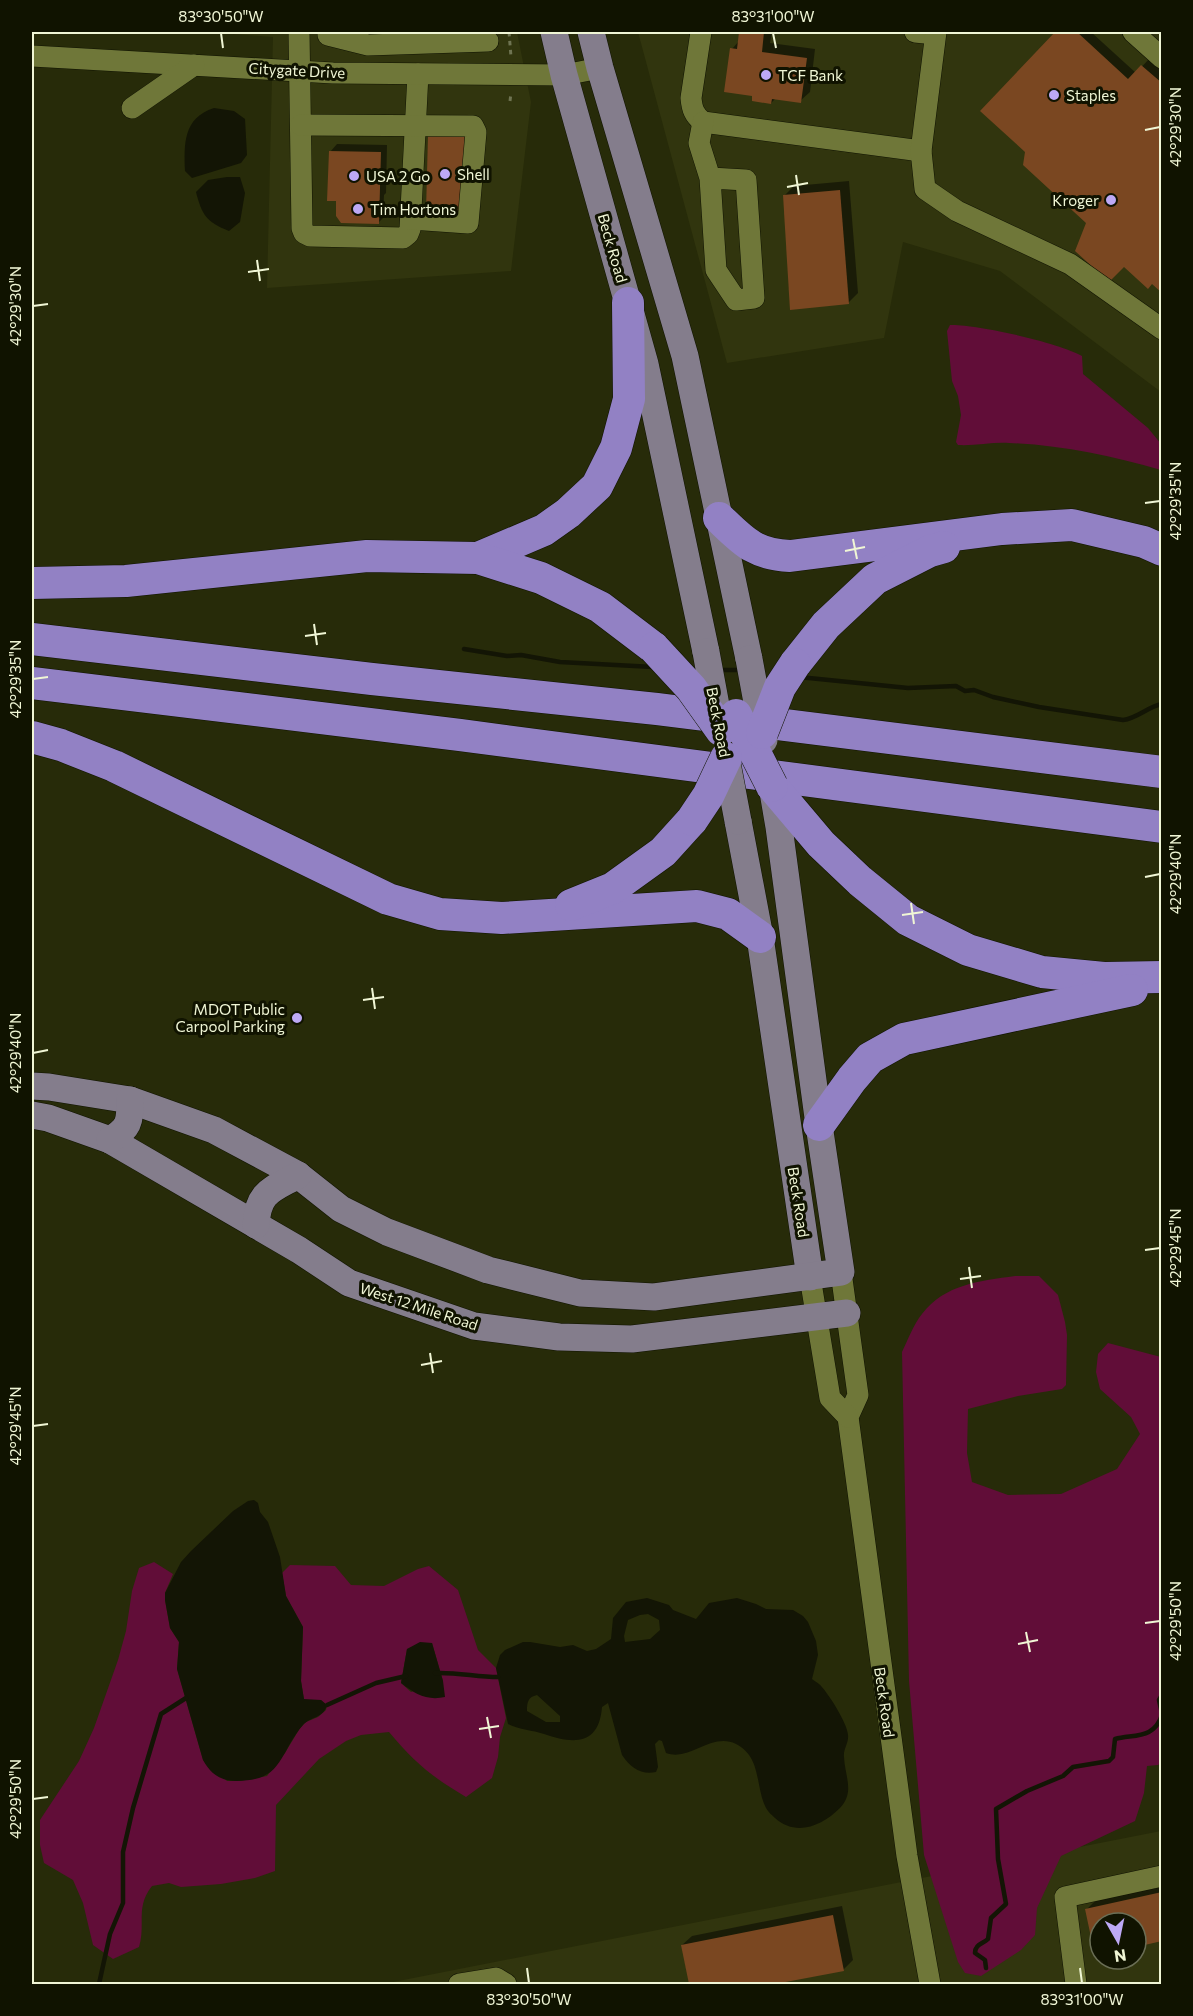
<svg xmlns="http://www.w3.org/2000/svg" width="1193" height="2016" font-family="Commissioner,sans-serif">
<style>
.built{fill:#31350e;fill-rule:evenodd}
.green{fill:#610d38;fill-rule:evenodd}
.water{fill:#131505;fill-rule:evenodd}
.shadow{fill:#0007}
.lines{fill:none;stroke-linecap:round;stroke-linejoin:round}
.stream{stroke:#131505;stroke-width:4.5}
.building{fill:#7a4721}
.minor-casing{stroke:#101302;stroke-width:22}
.major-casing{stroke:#101302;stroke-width:28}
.highway-casing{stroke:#101302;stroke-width:33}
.path{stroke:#6f7452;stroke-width:3;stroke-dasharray:4.5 4.5;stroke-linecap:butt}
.minor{stroke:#6f7739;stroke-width:21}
.major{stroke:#847d8c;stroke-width:27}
.highway{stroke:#9281c4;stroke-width:32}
.major-bridge-casing{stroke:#101302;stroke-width:28;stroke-linecap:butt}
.highway-bridge-casing{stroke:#101302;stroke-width:33;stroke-linecap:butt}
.major-bridge{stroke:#847d8c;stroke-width:27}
.highway-bridge{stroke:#9281c4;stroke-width:32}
.ticks{fill:none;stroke:#f0f6d5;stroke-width:2}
.poi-dot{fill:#bda9f5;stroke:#101300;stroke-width:2}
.labels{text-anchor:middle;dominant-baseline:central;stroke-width:6;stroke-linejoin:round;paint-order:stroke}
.street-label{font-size:15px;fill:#f0f6d5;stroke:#101300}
.poi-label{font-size:15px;fill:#f0f6d5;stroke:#101300;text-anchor:start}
.neatline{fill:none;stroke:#f0f6d5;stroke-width:2}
.ticks-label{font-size:15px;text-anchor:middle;fill:#f0f6d5}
</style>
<rect width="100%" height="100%" fill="#272b09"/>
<!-- built -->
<g class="built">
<polygon points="208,32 517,32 531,102 511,271 267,288 273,37"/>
<polygon points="638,32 1161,32 1161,392 1000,271 903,242 884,338 727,363"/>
<path d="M1161,1831V1984H383ZM1100,1923H1136V1959H1100Z"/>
</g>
<!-- green -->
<g class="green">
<path d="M950,325C976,324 1060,343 1082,356L1083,374L1148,428L1161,444V470C1112,456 1061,445 1009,443C992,442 975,446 958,445L956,442L961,415L958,396L952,381L947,331Z"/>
<path d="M1015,1276H1039L1058,1295L1065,1322L1067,1335L1066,1385L1062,1389L1018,1396L968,1409L967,1453L972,1482L1008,1495L1061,1494L1117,1469L1140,1434L1131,1417L1100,1389L1096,1372L1098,1354L1108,1343L1161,1357L1162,1762L1158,1765L1147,1766L1144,1793L1135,1821L1061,1856L1037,1908L1035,1935L1021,1950L981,1976L965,1973L958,1962L924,1855L909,1681L902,1352C908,1340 913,1325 922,1314C945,1284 980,1281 1015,1276Z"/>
<path d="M154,1562L173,1574L165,1593V1600L170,1628L179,1642L177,1669L203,1760L227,1781H240L267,1776L285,1753L300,1728L306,1722L318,1717L326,1710L327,1706L321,1700H304L301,1681L303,1627L286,1596L282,1573L290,1565L335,1566L351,1585L384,1586L418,1569L429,1566L458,1590L478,1650L496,1668L506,1718L500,1737L498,1757L492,1778L466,1797C432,1777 414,1762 389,1732L361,1735L346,1741L319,1759L276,1805L275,1871L255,1878L221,1884L181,1887L169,1883L152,1886C135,1907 146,1924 139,1947L113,1959L93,1945L83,1903L73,1880L44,1863L40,1845V1820L79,1761L94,1728L118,1660L126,1631L132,1591L139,1568ZM432,1643L443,1681L411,1692L401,1683L407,1649Z"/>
</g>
<!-- water -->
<g class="water">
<path d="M214,108L234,111L245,119L247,155L241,163L192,178L185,171C184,144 183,118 214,108Z"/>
<path d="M227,177H240L245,193L240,222L229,231C206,222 202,215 196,192L208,180Z"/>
<path d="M254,1500L258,1503L260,1512L268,1522L280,1557L286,1596L303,1627L301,1681L304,1699L321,1700L327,1705C324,1718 310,1717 303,1725C278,1754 284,1781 236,1781C220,1781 210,1773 203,1760L177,1669L179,1642L170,1628L165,1600V1593L181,1562L191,1551L233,1511L248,1501Z"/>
<path d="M647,1598L669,1605L673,1610L696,1619L709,1603L737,1598L756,1604L766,1609L793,1610L803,1616L808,1622L816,1641L818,1655L812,1679C814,1681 817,1682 819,1684C827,1691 848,1724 848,1735C849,1743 843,1749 844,1757C845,1777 855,1792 840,1808C822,1826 796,1837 775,1818C772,1815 768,1812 766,1808C755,1787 762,1757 736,1744C711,1732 690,1762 666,1753L662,1741L659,1740L655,1744L658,1767L656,1772C641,1775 631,1768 622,1755L608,1703L602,1707C599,1746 573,1744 544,1734C532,1730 520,1730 508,1724L496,1668L500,1655L505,1650L523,1642H530L560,1647L573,1645L587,1651L596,1649L611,1639L613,1618L626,1602ZM648,1614L659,1620L660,1630L650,1639L625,1642L624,1636L628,1620L640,1615ZM537,1695L560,1716V1722H546L527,1711C527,1702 528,1697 537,1695Z"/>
<path d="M420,1642L432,1643L443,1681L445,1697C427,1701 415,1694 401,1683L407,1649Z"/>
</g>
<!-- shadow -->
<g class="shadow">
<polygon points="359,32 414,32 409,36"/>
<polygon points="741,32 772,32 770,43 815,49 810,92 800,101 776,98 771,103 754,95 732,49 739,41"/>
<polygon points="1057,32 1091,32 1136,73 1149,59 1162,70 1162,291 1088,223 1027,152 983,111"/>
<polygon points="337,144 387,145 386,193 384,195 383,218 379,222 338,201 330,152"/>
<polygon points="849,181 858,293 848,303 784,196 794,186"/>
<polygon points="1162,1886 1162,1940 1136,1945 1136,1923 1100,1923 1100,1953 1086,1910 1096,1900"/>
<polygon points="842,1906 853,1960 843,1970 768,1984 690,1984 682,1945 692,1936"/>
</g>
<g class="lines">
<!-- stream -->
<g class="stream">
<polyline points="464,649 507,656 521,655 560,662 653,667"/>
<polyline points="719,670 743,670"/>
<path d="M799,677L908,688L956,686L965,691L974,690L993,697L1039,707L1123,720C1138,718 1147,707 1162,704"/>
<path d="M435,1673C457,1672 477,1677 498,1677"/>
<polyline points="1162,1695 1159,1700 1162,1714"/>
<polyline points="327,1705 376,1683 406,1676"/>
<path d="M986,1968L985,1960L975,1953C975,1944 983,1944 988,1939L991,1918L1006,1904L998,1859L996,1809L1027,1791L1063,1776L1073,1767L1109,1761L1113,1757L1115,1739C1135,1734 1154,1739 1162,1715"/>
<polyline points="99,1984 110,1934 123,1903 123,1852 133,1808 150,1751 161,1714 186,1698"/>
</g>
</g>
<!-- building -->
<g class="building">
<polygon points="358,32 410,32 410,37 358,34"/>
<polygon points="739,32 764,32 762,52 807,58 801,103 772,99 771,104 752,101 752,96 724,92 730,48 737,49"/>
<polygon points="1055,32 1077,32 1128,79 1141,65 1162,83 1162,293 1152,284 1148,289 1124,267 1109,282 1075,251 1086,223 1023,165 1025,152 980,111"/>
<polygon points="428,135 465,136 462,213 426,212"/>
<polygon points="329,151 381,152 379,224 341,223 336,216 336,201 327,201"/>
<polygon points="840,190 849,304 790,310 783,195"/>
<polygon points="1162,1892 1162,1941 1136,1947 1136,1923 1100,1923 1100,1955 1095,1956 1085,1909"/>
<polygon points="833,1915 844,1971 775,1984 689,1984 681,1945"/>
</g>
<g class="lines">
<defs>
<g id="minor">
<polyline points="299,32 302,228 304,233 310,236 403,238 408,234 410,229 418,74"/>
<polyline points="328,32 328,35 368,45 488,41"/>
<path d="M701,32L691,98C692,109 694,115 703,122L921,151"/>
<polyline points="915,32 935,34"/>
<polyline points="936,32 921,151 925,189 957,211 1070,264 1162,329"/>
<polyline points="1133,32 1162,58"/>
<polyline points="32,56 333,73 564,75 600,68"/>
<polyline points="132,108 194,65"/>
<polyline points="703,122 699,143 710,178 716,270 736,300 754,298 746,180 710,178"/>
<polyline points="301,125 473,126 476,132 468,223 411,219"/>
<polyline points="841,1272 858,1395 848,1417 907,1856 930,1984"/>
<polyline points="810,1277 830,1398 848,1417"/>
<polyline points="459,1984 496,1978 506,1984"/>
<polyline points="1076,1984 1065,1897 1162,1876"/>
</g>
<g id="major">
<polyline points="554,32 564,75 645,364 706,652"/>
<polyline points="591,32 600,68 685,356 749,659"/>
<polyline points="738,821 760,937 810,1277"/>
<polyline points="32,1086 49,1087 130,1100 214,1130 298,1175 341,1209 387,1232 488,1270 580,1293 654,1297 841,1272 819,1125 779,827 772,786"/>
<polyline points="32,1115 48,1118 110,1140 299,1250 349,1283 474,1326 559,1337 632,1339 847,1313"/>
<path d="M110,1140C129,1128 130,1123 130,1100"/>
<path d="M256,1225C258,1191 272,1190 298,1175"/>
</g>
<g id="highway">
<path d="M719,518C744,542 754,554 790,556L1002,529L1072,525L1144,542L1162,550"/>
<polyline points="478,558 544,530 568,513 597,486 616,448 629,399 628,303"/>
<polyline points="32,583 126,581 367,556 478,558 541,578 600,607 654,648"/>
<polyline points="32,639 372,679 657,709 1162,772"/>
<polyline points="795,664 826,625 875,579 930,551 944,547"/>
<polyline points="32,683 460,735 1162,827"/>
<polyline points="32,737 61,745 114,766 388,899 440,914 502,918 697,906 728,914 760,937"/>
<polyline points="772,786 821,844 860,881 908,920 968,950 1042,972 1104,978 1162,977"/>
<polyline points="571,905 613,888 663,852 692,820"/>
<polyline points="819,1125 852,1079 870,1058 904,1039 1132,990"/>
</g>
</defs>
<!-- minor casing -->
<use href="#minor" class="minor-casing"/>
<!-- major casing -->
<use href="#major" class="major-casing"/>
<!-- highway casing -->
<use href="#highway" class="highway-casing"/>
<!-- path -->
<g class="path">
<polyline points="509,32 511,57"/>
<polyline points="510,101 511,93"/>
</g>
<!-- minor -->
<use href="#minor" class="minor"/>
<!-- major -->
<use href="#major" class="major"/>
<!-- highway -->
<use href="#highway" class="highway"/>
<defs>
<g id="major-bridge">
<polyline points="706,652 720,727"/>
<polyline points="749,659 764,740"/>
<polyline points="726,758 738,821"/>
</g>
<g id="highway-bridge">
<polyline points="654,648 691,688 721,730"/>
<polyline points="736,715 772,786"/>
<polyline points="762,733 780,687 795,664"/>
<polyline points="692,820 708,796 726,758"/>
</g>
</defs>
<!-- major-bridge casing -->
<use href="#major-bridge" class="major-bridge-casing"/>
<!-- highway-bridge casing -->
<use href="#highway-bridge" class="highway-bridge-casing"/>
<!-- major-bridge -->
<use href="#major-bridge" class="major-bridge"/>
<!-- highway-bridge -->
<use href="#highway-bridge" class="highway-bridge"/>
</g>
<!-- ticks -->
<path class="ticks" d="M221,33L223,48M773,33L776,48M1145,130L1160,127M796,175L799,195M787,187L808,183M257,260L260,281M248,272L269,269M33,306L48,304M1145,503L1160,501M853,539L857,559M845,551L865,547M314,624L317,645M305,636L326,633M33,679L48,677M1145,877L1160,874M911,903L914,924M902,915L923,912M372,988L375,1009M363,1000L384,997M33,1053L48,1050M1145,1250L1160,1248M969,1267L972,1288M960,1279L981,1276M430,1353L433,1373M421,1365L442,1361M33,1426L48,1424M1145,1623L1160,1621M1026,1632L1030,1652M1018,1644L1038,1640M487,1717L491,1738M479,1729L499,1726M33,1799L48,1797M527,1968L529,1983M1080,1968L1082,1983"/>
<!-- markers -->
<g class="poi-dot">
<circle cx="766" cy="75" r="6"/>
<circle cx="1054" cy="95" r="6"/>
<circle cx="445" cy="174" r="6"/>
<circle cx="354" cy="176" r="6"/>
<circle cx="1111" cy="200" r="6"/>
<circle cx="358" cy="209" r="6"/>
<circle cx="297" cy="1018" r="6"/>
</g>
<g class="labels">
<!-- street labels -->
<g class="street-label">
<text transform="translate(297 70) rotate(3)">Citygate Drive</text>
<text transform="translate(613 248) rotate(74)">Beck Road</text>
<text transform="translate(719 722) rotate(79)">Beck Road</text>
<text transform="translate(799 1202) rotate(81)">Beck Road</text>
<text transform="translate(419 1306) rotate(18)">West 12 Mile Road</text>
<text transform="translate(885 1702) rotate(82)">Beck Road</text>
</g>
<!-- poi labels -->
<g class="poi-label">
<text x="778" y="75">TCF Bank</text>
<text x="1066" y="95">Staples</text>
<text x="457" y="174">Shell</text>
<text x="366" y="176">USA 2 Go</text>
<text x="1099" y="200" text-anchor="end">Kroger</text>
<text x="370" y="209">Tim Hortons</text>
<text x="285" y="1009" text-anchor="end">MDOT Public<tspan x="285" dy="17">Carpool Parking</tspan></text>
</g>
</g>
<!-- border -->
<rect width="1193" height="2016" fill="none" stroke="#101300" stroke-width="66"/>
<!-- north arrow -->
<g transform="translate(1118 1941) rotate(171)"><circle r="28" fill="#101300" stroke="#6a6e55" stroke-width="1.5"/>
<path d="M0-4.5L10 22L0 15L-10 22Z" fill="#bda9f5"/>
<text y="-9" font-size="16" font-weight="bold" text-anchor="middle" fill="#f0f6d5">N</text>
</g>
<rect x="33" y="33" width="1127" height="1950" class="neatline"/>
<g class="ticks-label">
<text x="221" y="22">83°30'50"W</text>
<text x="773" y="22">83°31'00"W</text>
<text transform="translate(1176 127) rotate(-90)" y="5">42°29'30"N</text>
<text transform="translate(16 306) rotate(-90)" y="5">42°29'30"N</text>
<text transform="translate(1176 501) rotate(-90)" y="5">42°29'35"N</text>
<text transform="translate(16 679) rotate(-90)" y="5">42°29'35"N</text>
<text transform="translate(1176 874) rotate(-90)" y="5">42°29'40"N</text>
<text transform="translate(16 1053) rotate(-90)" y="5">42°29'40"N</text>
<text transform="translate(1176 1248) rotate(-90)" y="5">42°29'45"N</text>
<text transform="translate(16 1426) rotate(-90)" y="5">42°29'45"N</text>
<text transform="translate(1176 1621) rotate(-90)" y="5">42°29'50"N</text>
<text transform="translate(16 1799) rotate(-90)" y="5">42°29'50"N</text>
<text x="529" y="2005">83°30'50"W</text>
<text x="1082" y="2005">83°31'00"W</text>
</g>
</svg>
